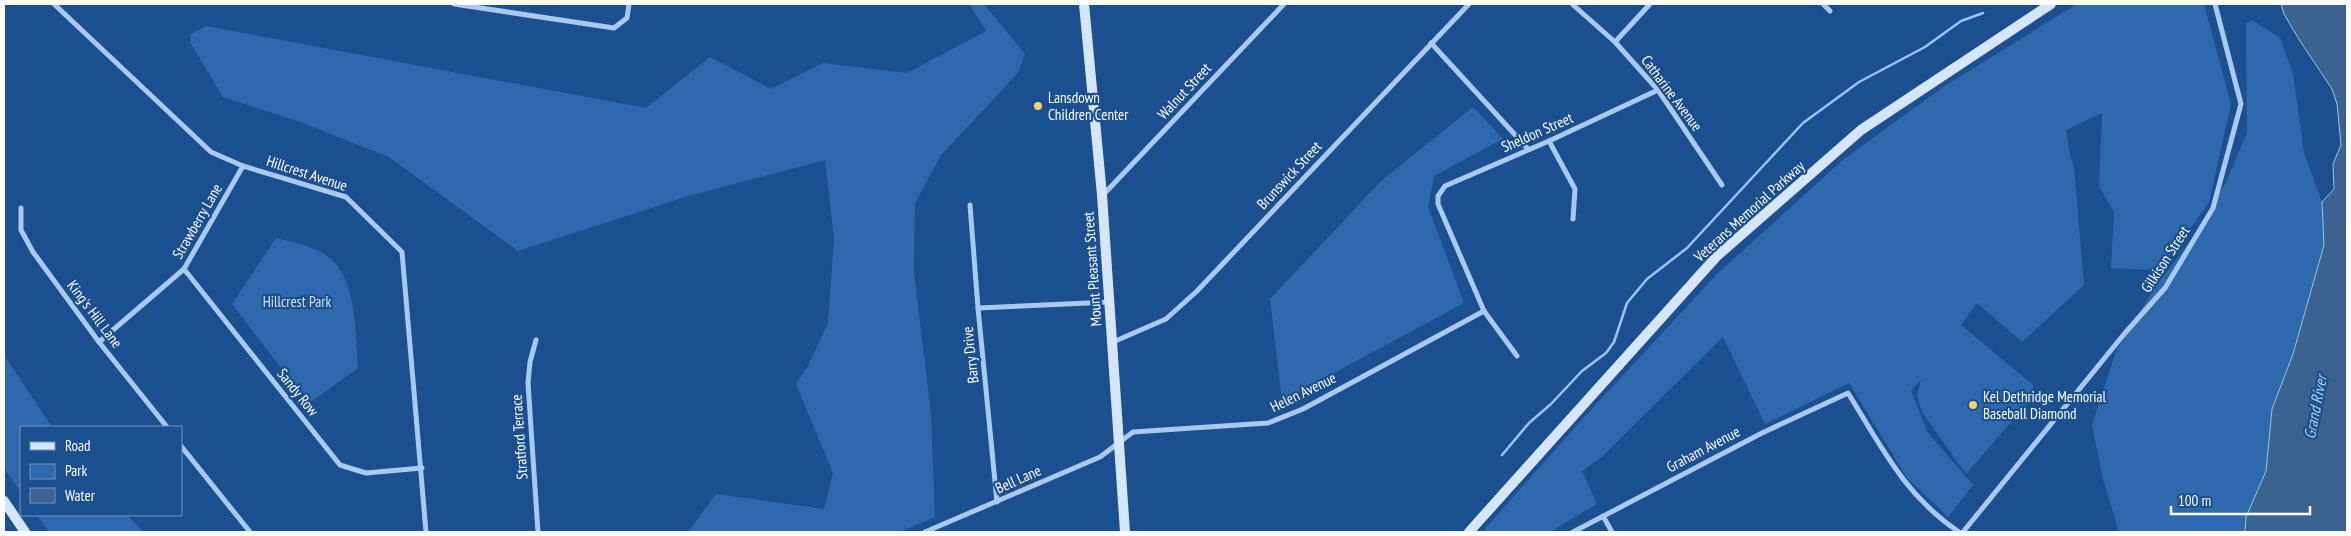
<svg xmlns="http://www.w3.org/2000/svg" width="2351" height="536" font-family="'PT Sans Narrow',sans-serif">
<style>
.green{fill:#2e69ad}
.water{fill:#3c6290;stroke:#9cc4f0}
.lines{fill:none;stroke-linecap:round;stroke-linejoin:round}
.stream{stroke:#9cc4f0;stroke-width:2.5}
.minor{stroke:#a9c9ee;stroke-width:5}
.secondary{stroke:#d6e6fa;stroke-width:10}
.poi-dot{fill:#ffd166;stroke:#1b4f8f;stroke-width:2}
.labels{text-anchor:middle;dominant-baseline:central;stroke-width:4.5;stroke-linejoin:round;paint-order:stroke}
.street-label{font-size:15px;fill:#fff;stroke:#1b4f8f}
.poi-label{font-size:15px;fill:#fff;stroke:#1b4f8f;text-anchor:start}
.park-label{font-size:15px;fill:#cfe3fa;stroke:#1b4f8f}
.water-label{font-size:16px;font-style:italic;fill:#b5d3f5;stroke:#1b4f8f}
</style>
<rect width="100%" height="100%" fill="#1b4f8f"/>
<!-- green -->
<g class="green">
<polygon points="969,4 984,4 1025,54 1018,73 941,155 915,203 914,272 931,414 935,517 900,532 688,532 716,494 824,509 833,473 796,384 808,366 828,323 834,238 825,160 685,197 518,251 389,157 295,120 223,97 190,42 191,34 206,26 646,108 710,57 771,89 823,63 907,73 986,31"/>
<polygon points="2077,4 2204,4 2231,104 2209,202 2161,270 2111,268 2114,212 2099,186 2102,113 2066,130 2070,155 2074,167 2084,285 2022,342 1977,303 1961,325 2033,385 2033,397 1966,474 1922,412 1917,396 1921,379 1911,391 1928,433 1973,485 1948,517 1907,478 1849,383 1765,424 1723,337 1602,457 1582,471 1597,504 1550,532 1482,532 1587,414 1717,274 1844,159 1943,87"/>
<polygon points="2252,20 2280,38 2293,73 2304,153 2322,202 2324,245 2293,354 2272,409 2266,471 2246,516 2245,532 2119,532 2103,479 2092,425 2116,351 2155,287 2193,238 2225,184 2247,133 2246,23"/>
<polygon points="1473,107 1503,139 1434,176 1428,207 1464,303 1282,401 1270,299 1381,181"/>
<path d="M276,238C292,242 314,246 327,256C358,278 355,334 358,368L305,406L291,381L232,304Z"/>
<polygon points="4,355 52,427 21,427 21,493 4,468"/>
<polygon points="37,515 127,515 144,532 49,532"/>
</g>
<!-- water -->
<polygon class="water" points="2281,4 2347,4 2347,532 2245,532 2246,517 2266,471 2272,409 2293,354 2324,245 2322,202 2334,189 2333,164 2341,145 2337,104 2332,89 2300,41 2284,14"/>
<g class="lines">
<!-- stream -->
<polyline class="stream" points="1502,455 1529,423 1551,404 1582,371 1606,353 1614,342 1627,303 1647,279 1687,248 1803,123 1859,82 1925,47 1961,21 1983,13"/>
<!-- minor -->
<g class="minor">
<polyline points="54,4 211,152 243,166 346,197 402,252 426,532"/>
<polyline points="454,4 614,28 627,18 629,4"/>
<polyline points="1572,4 1615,42 1658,90 1722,185"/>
<polyline points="1823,4 1830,11"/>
<polyline points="1615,42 1650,4"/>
<polyline points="1431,43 1528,149"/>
<polyline points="1549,141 1575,189 1573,219"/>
<polyline points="1103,195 1284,4"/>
<polyline points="970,205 978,308 997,502"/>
<polyline points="21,208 21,230 33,252 99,342 167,427"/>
<polyline points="184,269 340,465 366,473 422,468"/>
<polyline points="978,308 1110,302"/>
<polyline points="536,340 530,362 528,383 538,532"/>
<polyline points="99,342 184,269 243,166"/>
<polyline points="1113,342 1166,319 1197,291 1469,4"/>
<polyline points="1517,356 1484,311 1438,204 1438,196 1445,186 1549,141 1658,90"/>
<polyline points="181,446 250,532"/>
<polyline points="1603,516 1612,532"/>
<polyline points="925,532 1100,457 1133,432 1268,423 1303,409 1484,311"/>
<path d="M1573,532L1762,433L1848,393C1881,446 1905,496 1959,532"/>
<polyline points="1963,532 2125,333 2165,288 2213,208 2241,104 2215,4"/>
</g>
<!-- secondary -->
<g class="secondary">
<polyline points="1084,4 1102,195 1125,532"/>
<polyline points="4,501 25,532"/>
<polyline points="1469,532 1717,256 1861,130 2051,4"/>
</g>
</g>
<!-- markers -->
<g class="poi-dot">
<circle cx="1038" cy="106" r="5"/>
<circle cx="1973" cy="405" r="5"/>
</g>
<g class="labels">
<!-- street labels -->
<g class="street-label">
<text transform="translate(1184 91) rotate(-47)">Walnut Street</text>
<text transform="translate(1672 93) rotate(53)">Catharine Avenue</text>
<text transform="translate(1537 132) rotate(-24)">Sheldon Street</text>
<text transform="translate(307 173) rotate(18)">Hillcrest Avenue</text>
<text transform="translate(1289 175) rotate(-47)">Brunswick Street</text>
<text transform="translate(1749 211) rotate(-42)">Veterans Memorial Parkway</text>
<text transform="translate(197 221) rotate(-60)">Strawberry Lane</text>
<text transform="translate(2165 259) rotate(-57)">Gilkison Street</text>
<text transform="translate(1092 269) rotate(-94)">Mount Pleasant Street</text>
<text transform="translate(95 314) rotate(53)">King's Hill Lane</text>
<text transform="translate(970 355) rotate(-96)">Barry Drive</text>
<text transform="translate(298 392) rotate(51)">Sandy Row</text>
<text transform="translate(1303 392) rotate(-26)">Helen Avenue</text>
<text transform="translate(519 437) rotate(-94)">Stratford Terrace</text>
<text transform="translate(1703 449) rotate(-28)">Graham Avenue</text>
<text transform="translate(1018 479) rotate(-24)">Bell Lane</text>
</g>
<!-- poi labels -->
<g class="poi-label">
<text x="1048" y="97">Lansdown<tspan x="1048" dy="17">Children Center</tspan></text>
<text x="1983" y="396">Kel Dethridge Memorial<tspan x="1983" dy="17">Baseball Diamond</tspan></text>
</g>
<!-- park labels -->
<g class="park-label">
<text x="297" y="301">Hillcrest Park</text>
</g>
<!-- water labels -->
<g class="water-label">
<text transform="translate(2315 407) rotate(-79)">Grand River</text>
</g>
</g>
<!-- border -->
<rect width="2351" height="536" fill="none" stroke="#ffffff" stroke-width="10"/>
<!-- legend -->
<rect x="20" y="426" width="162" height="90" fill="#1b4f8f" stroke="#7695bc"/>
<rect x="30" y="442" width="25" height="8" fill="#d6e6fa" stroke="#7695bc"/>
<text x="65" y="451" font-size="15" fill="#ffffff">Road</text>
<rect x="30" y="464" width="25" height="15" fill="#2e69ad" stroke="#7695bc"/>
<text x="65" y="476" font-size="15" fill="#ffffff">Park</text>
<rect x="30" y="488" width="25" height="15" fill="#3c6290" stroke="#7695bc"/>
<text x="65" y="501" font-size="15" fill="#ffffff">Water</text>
<!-- scale -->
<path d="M2171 506v8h139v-8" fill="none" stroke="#ffffff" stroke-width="2.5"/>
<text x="2178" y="506" font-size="15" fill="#ffffff" stroke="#1b4f8f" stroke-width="4" paint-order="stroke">100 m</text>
</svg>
